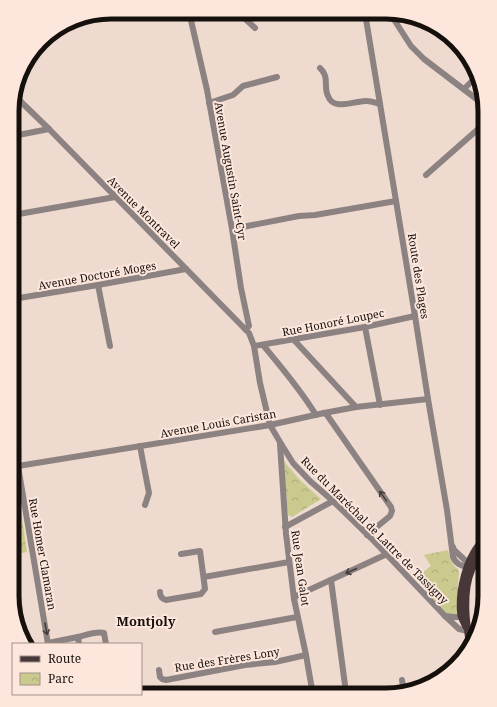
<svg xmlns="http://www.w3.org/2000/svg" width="497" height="707" font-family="'Noto Serif',serif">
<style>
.park{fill:url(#park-crowns)}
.garden{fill:#caca8e}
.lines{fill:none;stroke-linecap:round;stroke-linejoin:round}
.minor{stroke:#8c8282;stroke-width:6}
.major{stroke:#473738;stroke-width:7}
.oneway{stroke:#453e3b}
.labels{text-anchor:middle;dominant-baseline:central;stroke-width:4;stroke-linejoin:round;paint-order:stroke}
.street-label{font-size:11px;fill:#16100c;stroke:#fde7dd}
.quarter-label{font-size:13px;font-weight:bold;fill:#16100c;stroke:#fde7dd}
.rim{fill:none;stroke:#16100c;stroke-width:5}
</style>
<defs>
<pattern id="park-crowns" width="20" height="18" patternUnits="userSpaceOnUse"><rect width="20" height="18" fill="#caca8e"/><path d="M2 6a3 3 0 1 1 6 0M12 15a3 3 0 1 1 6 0" fill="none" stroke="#adac79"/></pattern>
</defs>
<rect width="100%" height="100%" fill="#efdad0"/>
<!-- park -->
<g class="park">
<polygon points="283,460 299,479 321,499 292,517 288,515"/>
<polygon points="12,472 15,472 27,552 12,555"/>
<path d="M448,550C450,558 451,565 458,569L459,574L458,583V612L456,615L446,614L425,592V589L415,578L431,566L424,555Z"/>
</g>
<!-- garden -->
<polygon class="garden" points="12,403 22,457 12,459"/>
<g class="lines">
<!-- minor -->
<g class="minor">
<path d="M365,13L415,316L428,399L447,510L453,557C456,565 463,566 470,568"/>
<polyline points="386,13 393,18 411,46 424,59 483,104"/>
<polyline points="241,15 255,28"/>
<polyline points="190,16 207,90 232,229 241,288 249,326 245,329"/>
<path d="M320,68C330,77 323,86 328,96C334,112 355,100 367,101C371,101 376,103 380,104"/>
<polyline points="464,89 477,76"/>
<polyline points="14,95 49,129 245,329 249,333 254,346 260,383 270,425 280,442 293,463 310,481 333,501 371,538 445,616 459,629 468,631"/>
<polyline points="209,103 233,95 243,86 277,77"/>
<polyline points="13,136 49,129"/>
<polyline points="426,175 485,123"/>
<polyline points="13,215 115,197"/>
<polyline points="232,229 299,216 315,215 396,201"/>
<polyline points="98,285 110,346"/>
<polyline points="13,299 98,285 186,269"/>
<polyline points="365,327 380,405"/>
<polyline points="294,340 356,407"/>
<path d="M263,345C282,368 301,390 316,415"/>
<polyline points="254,346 365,327 415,316"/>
<polyline points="324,413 327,415 391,507 392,511 390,516 367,535"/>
<polyline points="280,444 286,534 294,599 306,655 313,695"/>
<polyline points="140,446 149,493 145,505"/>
<polyline points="18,466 48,644"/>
<polyline points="12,467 270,425 324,413 356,407 428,399"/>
<polyline points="285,527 333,501"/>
<polyline points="453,547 454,550 466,561 467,568"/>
<polyline points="204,577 289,562"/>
<polyline points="331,580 345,685"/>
<path d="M160,592C160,596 162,599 166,600L201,594L205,589L200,551L181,554"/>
<polyline points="294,599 296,596 387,554"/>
<polyline points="445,616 454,617 461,617 464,620"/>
<polyline points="215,632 297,617"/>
<path d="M78,637C86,635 96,631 104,633L106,644"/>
<polyline points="48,643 78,637 79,644"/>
<polyline points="159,670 160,677 162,679 166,680 245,665 275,662 306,655"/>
<polyline points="402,680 404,691"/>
</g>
<!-- major -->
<g class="major">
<path d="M466,627C464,623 462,619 461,616C458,596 464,569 474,552C477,547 481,542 485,537"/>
<path d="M470,647C466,623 462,591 472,569C475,561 481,554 485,547"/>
</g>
</g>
<!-- one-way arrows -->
<defs><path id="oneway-shaft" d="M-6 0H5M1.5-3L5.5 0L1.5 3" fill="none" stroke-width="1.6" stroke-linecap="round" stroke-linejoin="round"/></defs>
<g class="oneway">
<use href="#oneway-shaft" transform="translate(383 496) rotate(-125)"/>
<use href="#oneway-shaft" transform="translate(351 571) rotate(155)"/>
<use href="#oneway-shaft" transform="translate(46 629) rotate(80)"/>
</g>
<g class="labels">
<!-- street labels -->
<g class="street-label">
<text transform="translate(231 171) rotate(80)">Avenue Augustin Saint-Cyr</text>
<text transform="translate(144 212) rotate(45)">Avenue Montravel</text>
<text transform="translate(97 275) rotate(-10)">Avenue Doctoré Moges</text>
<text transform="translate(419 276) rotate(81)">Route des Plages</text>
<text transform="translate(333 322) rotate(-11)">Rue Honoré Loupec</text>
<text transform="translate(218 423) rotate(-10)">Avenue Louis Caristan</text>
<text transform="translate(375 530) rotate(45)">Rue du Maréchal de Lattre de Tassigny</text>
<text transform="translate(43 554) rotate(80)">Rue Homer Clamaran</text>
<text transform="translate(301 568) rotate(82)">Rue Jean Galot</text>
<text transform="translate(227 659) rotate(-9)">Rue des Frères Lony</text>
</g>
<!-- quarter labels -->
<g class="quarter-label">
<text x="146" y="621">Montjoly</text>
</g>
</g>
<!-- crop -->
<path d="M0 0H497V707H0ZM111 19H386A92 92 0 0 1 478 111V596A92 92 0 0 1 386 688H111A92 92 0 0 1 19 596V111A92 92 0 0 1 111 19Z" fill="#fde7dd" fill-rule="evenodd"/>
<path class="rim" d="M111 19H386A92 92 0 0 1 478 111V596A92 92 0 0 1 386 688H111A92 92 0 0 1 19 596V111A92 92 0 0 1 111 19Z"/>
<!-- legend -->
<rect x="12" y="643" width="130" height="52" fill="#fde7dd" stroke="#a19189"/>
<rect x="20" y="656" width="20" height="6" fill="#473738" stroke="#a19189"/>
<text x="48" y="663" font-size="12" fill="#16100c">Route</text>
<rect x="20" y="673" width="20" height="12" fill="url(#park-crowns)" stroke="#a19189"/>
<text x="48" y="683" font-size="12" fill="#16100c">Parc</text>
</svg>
